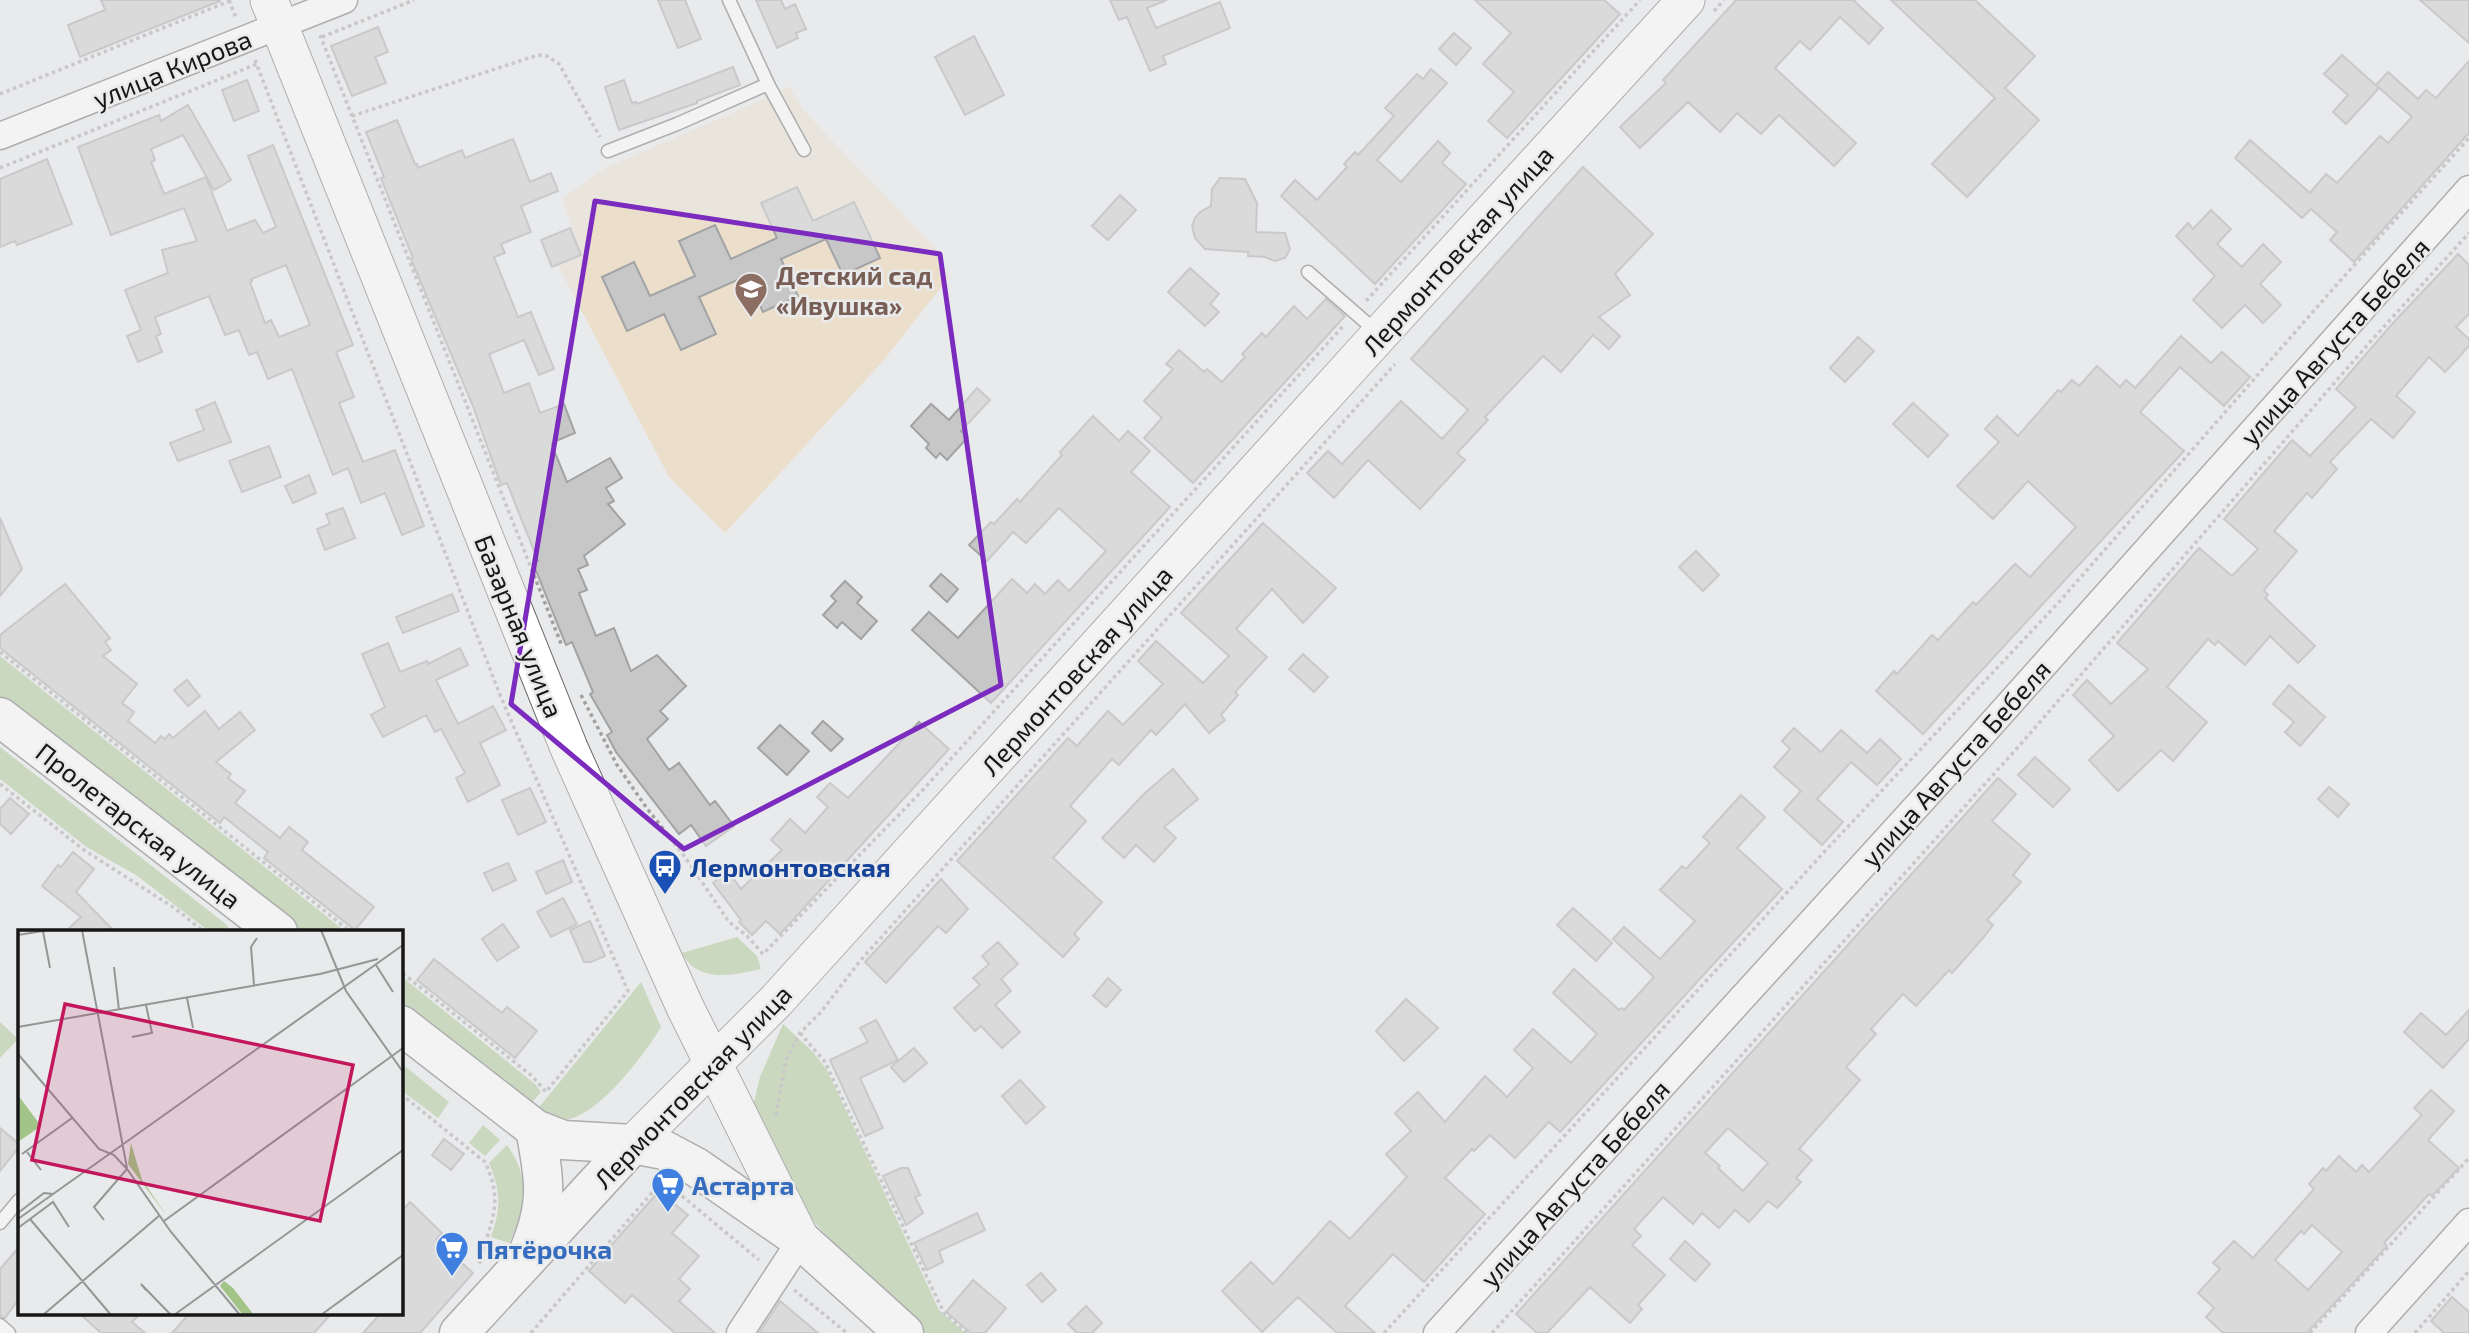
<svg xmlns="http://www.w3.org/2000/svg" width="2469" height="1333" font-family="'Exo 2',sans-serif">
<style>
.education{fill:#ebdfcb}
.green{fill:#a3c488}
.building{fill:#c7c7c8;stroke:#a2a3a4;stroke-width:2;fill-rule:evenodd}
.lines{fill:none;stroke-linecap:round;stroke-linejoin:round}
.service-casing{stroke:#666667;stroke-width:15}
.minor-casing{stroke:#666667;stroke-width:29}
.secondary-casing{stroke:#666667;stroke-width:39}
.primary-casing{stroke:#666667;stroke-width:41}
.path{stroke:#a1a1a2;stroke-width:3.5;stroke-dasharray:3.5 3.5;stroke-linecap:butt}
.service{stroke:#fff;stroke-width:12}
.minor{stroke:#fff;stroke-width:26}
.secondary{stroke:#fff;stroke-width:37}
.primary{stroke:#fff;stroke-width:38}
.marked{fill:none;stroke:#7b2cbf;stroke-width:5;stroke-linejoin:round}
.labels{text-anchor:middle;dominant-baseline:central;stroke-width:5;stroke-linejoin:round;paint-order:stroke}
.street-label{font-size:26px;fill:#171717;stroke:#e9eaeb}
.education-label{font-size:26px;font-weight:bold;fill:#785e54;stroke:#e9eaeb;text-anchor:start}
.transit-label{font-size:26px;font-weight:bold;fill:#164399;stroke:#e9eaeb;text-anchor:start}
.shop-label{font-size:26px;font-weight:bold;fill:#366cbe;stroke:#e9eaeb;text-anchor:start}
.inset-road{fill:none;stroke:#959696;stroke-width:2}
.view{fill:#c2185b;fill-opacity:0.15;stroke:#c2185b;stroke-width:3.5}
.inset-edge{fill:none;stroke:#171717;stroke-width:3.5}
</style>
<rect width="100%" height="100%" fill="#e9eaeb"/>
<!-- education -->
<polygon class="education" points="789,86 804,111 944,257 938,266 950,276 883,361 725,533 669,477 557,264 581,255 562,199 603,169 764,99"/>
<!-- green -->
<g class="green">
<polygon points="0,656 346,932 302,932 0,702"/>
<polygon points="0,747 227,925 230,932 210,932 136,875 88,848 0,779"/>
<path d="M737,937L757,956L761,969C734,975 698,984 682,953Z"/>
<polygon points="401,976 535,1084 541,1092 529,1106 401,1008"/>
<path d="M641,982L661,1027C644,1055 596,1120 562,1120C554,1120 544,1114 536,1111Z"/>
<polygon points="0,1022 18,1039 0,1058"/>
<polygon points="783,1024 813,1052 827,1070 939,1310 965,1333 925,1333 910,1323 794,1201 755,1124 754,1102 760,1077"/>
<polygon points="401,1063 449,1102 438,1118 401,1090"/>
<polygon points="483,1125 500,1140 485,1156 469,1143"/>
<path d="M507,1145C531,1178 527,1208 509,1243L491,1237C501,1209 501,1191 489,1163Z"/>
</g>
<!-- building -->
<g class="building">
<polygon points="101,0 220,0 220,1 80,57 68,25 105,10"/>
<polygon points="658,0 685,0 701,39 678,48"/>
<polygon points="756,0 781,0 785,9 795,4 806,29 796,33 798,38 777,48"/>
<polygon points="1110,0 1167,0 1147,8 1156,28 1220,2 1230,28 1163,56 1166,64 1150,71 1127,17 1119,20"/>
<polygon points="1475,0 1604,0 1620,14 1507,138 1488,121 1514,92 1483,64 1511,33"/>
<polygon points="1736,0 1855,0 1854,1 1883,28 1869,44 1840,17 1810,50 1800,41 1775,68 1856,143 1834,166 1779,115 1761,134 1737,113 1720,132 1688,102 1640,148 1620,127 1666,83 1663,80"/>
<polygon points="1891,0 1975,0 2035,56 2005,88 2039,120 1967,197 1932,164 1995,98"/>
<polygon points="2420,0 2469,0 2469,43"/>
<polygon points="378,27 388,52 375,57 386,83 352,96 331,46"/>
<polygon points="1454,33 1471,48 1456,65 1439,49"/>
<polygon points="974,36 1004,95 965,115 935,57"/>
<polygon points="2342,55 2379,88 2346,124 2333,112 2348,95 2324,74"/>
<polygon points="2469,61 2469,133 2354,262 2330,240 2337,232 2311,209 2302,218 2235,158 2250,140 2310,193 2326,174 2337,183 2380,136 2388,143 2412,117 2376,85 2388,72 2418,99 2426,90 2436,98"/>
<polygon points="733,67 740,85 697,101 697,103 619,130 605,87 624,80 632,103 636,102 637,104"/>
<polygon points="1431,69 1447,83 1377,160 1401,182 1438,141 1450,153 1442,163 1466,184 1375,284 1281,196 1295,180 1317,200 1347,167 1344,164 1355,152 1358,155 1394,116 1385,108 1417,74 1423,79"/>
<polygon points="247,80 259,111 234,121 222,90"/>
<path d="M188,105L231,180L214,190L183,135L151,149L155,160L151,162L164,194L206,177L227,231L255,220L263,233L276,227L248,156L273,145L353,345L336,352L354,397L339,403L363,462L395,450L424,526L402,535L385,493L361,503L348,468L333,475L292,369L268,379L257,352L249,355L239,330L225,335L209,296L155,317L161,334L156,336L162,352L138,362L127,336L141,330L125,290L168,273L162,250L197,241L184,208L111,235L78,147L159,115L161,121ZM286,265L310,325L279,337L271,320L265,323L250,282L252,281L251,279Z"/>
<polygon points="397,120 415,164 417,164 418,168 462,150 465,158 513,139 530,182 551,173 558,191 521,206 531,232 501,244 505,253 494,257 518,317 531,312 554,369 539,375 524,340 489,354 504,393 529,383 540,413 564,404 575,433 551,443 567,482 610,458 622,478 606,488 614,501 608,504 625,524 584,556 588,565 578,569 587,590 579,593 596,636 614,628 631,671 657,655 686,686 660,711 668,719 647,739 669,770 679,763 710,805 715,801 734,826 706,846 691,825 679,834 616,752 607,735 612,732 590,694 593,692 572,642 566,645 533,563 538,561 507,483 501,485 473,406 411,259 413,258 381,178 384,177 366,132"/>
<polygon points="47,159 72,224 17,245 15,241 0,247 0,179"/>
<polygon points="1583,167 1653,234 1615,274 1630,295 1599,317 1620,336 1609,349 1593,335 1561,372 1543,356 1485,417 1488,420 1457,453 1465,460 1420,509 1368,460 1334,498 1307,473 1328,451 1342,464 1401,401 1442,439 1468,410 1411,359"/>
<polygon points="1220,178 1245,179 1257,203 1256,232 1285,233 1290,249 1285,258 1275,261 1265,257 1248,256 1248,252 1205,249 1195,238 1192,226 1195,218 1200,212 1211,206 1212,189"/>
<polygon points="797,187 813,221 854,202 880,258 843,275 826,239 781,259 798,296 763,312 746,276 699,297 716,334 681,350 664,314 627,331 602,277 634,262 650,296 695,276 679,241 715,225 731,259 777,238 761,203"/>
<polygon points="1120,195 1136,210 1108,240 1092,226"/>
<polygon points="2211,210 2231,229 2217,244 2242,267 2263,244 2281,262 2260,284 2281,305 2263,323 2245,305 2222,328 2193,300 2215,276 2176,236 2188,223 2193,229"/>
<polygon points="570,228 581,255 552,267 541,240"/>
<polygon points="2458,254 2469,265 2469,314 2456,327 2469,339 2469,346 2445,372 2429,357 2396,396 2415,412 2393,438 2371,419 2330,462 2337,469 2312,498 2307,493 2274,531 2297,551 2264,590 2268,595 2265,598 2315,646 2298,663 2270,636 2245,665 2218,641 2215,645 2208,639 2167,687 2207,722 2173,761 2161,750 2118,791 2089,760 2114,736 2073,695 2087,680 2111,704 2148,669 2117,643 2199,548 2232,576 2258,549 2224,519 2292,440 2310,456 2356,407 2336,389 2393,323"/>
<polygon points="1190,268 1219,294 1210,304 1219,312 1205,326 1168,292"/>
<polygon points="1326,299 1345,316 1193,483 1144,438 1162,418 1144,401 1173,369 1166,364 1179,350 1204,372 1207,369 1222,382 1245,357 1242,354 1262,333 1266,337 1294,306 1307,319"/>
<polygon points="2181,336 2211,363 2222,352 2250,377 2224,406 2180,367 2140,412 2184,451 1923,734 1876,691 1894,671 1897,674 1932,635 1938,640 1973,602 1976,605 2015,564 2030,577 2076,527 2028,481 1993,519 1957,486 1999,442 1985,429 1997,416 2018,436 2058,390 2061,392 2072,380 2079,386 2097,366 2120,387 2126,380 2135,388"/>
<polygon points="1858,337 1874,351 1845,382 1830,368"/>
<polygon points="977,388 990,400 961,431 968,437 947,460 940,453 936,458 926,448 929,444 911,426 931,404 949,420"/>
<polygon points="215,402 231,442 178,461 170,443 204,430 196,410"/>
<polygon points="1913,403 1948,435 1928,457 1893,424"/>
<polygon points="1093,416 1119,441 1128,431 1150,451 1131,472 1170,507 991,703 912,630 929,612 958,638 1012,579 1027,593 1035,584 1045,594 1058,580 1069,591 1106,551 1059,508 1026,543 1013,532 987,561 969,545 991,522 994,524 1017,499 1020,502 1062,455 1060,452"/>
<polygon points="269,446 281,477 242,492 229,461"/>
<polygon points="309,475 316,493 293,503 285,486"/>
<polygon points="343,508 355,538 325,550 317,529 330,524 326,514"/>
<polygon points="0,518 22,569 0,596"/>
<polygon points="1263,523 1336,588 1303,623 1272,589 1236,629 1267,657 1235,692 1238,695 1221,715 1225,720 1209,733 1185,704 1156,735 1151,730 1119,765 1112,759 1070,806 1086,821 1053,858 1102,902 1074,934 1079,939 1063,957 957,861 1068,738 1077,746 1108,711 1123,725 1163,684 1138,661 1156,641 1203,683 1229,656 1181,613"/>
<polygon points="1696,551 1719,575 1703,591 1679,567"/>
<polygon points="941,574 958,589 947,602 930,586"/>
<polygon points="845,581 862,597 857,603 877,621 861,639 842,622 837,628 823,615 836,601 831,596"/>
<polygon points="65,584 110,638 105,642 111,650 103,656 137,684 122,703 134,712 128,721 155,743 161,736 165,739 169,734 173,738 205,711 219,729 240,712 255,730 216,762 231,774 228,778 245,791 235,803 280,838 289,827 308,842 302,850 374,907 355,930 264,858 268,852 224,817 220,823 0,648 0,635"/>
<polygon points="452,594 459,611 403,633 396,617"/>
<polygon points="388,643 400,672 427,661 428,664 460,648 468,665 436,680 458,724 493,706 506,730 480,743 500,785 468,802 456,778 465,773 441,729 435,732 426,715 383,737 371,715 385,707 362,654"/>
<polygon points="1303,654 1328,677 1314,692 1289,669"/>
<polygon points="187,680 200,696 188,706 174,690"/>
<polygon points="2289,685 2325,717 2300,746 2285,732 2294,722 2273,704"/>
<polygon points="823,721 843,739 831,751 812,733"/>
<polygon points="919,722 949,749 780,934 766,921 752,935 739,922 741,920 713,883 728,871 741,889 782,850 771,840 790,819 805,833 828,807 817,797 830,783 848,798"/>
<polygon points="780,725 809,751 787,775 758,748"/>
<polygon points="1794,728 1821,752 1841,730 1867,753 1880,739 1901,759 1877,785 1851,762 1817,799 1843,822 1822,845 1784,810 1801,791 1774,767 1790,749 1782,741"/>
<polygon points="2035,757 2070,789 2053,807 2018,775"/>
<polygon points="1173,769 1198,799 1164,827 1176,838 1154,862 1136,845 1124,858 1102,838 1146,792"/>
<path d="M1998,778L2016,794L1992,821L2030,854L2013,875L2021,882L1987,920L1993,925L1983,938L1952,973L1949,970L1916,1006L1903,994L1871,1029L1876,1034L1846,1067L1860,1080L1799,1149L1812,1160L1796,1178L1801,1182L1777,1208L1768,1201L1749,1222L1735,1210L1719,1228L1702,1213L1693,1224L1663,1197L1634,1229L1641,1236L1632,1245L1665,1275L1638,1305L1642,1309L1630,1323L1590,1287L1547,1333H1537L1516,1314ZM1728,1128L1768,1163L1743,1191L1718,1168L1720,1166L1705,1153Z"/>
<polygon points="2329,787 2349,804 2338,817 2318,799"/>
<polygon points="530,788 546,822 518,835 502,800"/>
<polygon points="1741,795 1765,817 1737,848 1782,889 1560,1132 1549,1122 1515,1158 1490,1135 1474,1151 1472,1149 1445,1178 1485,1214 1424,1282 1393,1254 1345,1306 1375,1333 1337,1333 1298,1297 1262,1332 1222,1291 1251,1262 1273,1284 1330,1221 1350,1239 1407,1177 1386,1154 1411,1131 1395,1113 1418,1092 1445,1122 1485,1076 1507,1097 1533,1068 1514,1050 1533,1029 1571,1063 1597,1034 1553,993 1574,969 1619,1010 1622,1008 1624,1010 1654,977 1613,939 1624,927 1660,959 1695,921 1660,890 1682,866 1686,869 1710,843 1703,837"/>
<polygon points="10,798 29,814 11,834 0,824 0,809"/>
<polygon points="73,852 94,869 76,892 115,932 65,932 81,917 42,886 58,865 61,867"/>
<polygon points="563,860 572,882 546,894 536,872"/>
<polygon points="508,863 516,880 493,891 484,873"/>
<polygon points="941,879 968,909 946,933 938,926 886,983 865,962"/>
<polygon points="563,898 577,924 551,937 537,912"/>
<polygon points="1573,908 1612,943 1596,961 1557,925"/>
<polygon points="590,921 605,956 591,962 584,962 570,930"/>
<polygon points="503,924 519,947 497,961 482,939"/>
<polygon points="998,942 1018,964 1001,979 1011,991 995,1005 1020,1032 1002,1048 981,1026 975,1031 954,1008 980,985 973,978 989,964 982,956"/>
<polygon points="434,959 502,1013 507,1007 537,1031 515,1058 417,980"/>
<polygon points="1108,978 1121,990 1106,1007 1093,996"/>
<polygon points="1406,999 1438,1028 1404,1061 1376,1031"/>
<polygon points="2469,1010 2469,1039 2443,1068 2404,1032 2421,1013 2446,1035"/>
<polygon points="876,1020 898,1060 860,1078 883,1128 865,1136 830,1060 868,1042 860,1028"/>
<polygon points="914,1048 927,1063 904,1082 891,1067"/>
<polygon points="1020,1080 1045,1107 1026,1124 1002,1096"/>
<path d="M2431,1090L2454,1111L2428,1140L2459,1168L2432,1196L2429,1194L2384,1243L2387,1246L2307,1333H2223L2206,1317L2214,1308L2198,1293L2220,1269L2213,1263L2234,1241L2253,1258L2314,1189L2309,1184L2323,1168L2326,1171L2339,1156L2356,1172L2362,1165L2369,1172L2422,1115L2414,1108ZM2312,1225L2342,1252L2308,1290L2275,1260L2301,1231L2304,1234Z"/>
<polygon points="0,1128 19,1144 19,1147 0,1171"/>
<polygon points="444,1139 464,1154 451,1170 432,1155"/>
<polygon points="901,1168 908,1168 920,1195 915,1197 923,1213 906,1225 883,1176"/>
<polygon points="659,1191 688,1215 672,1233 699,1256 679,1279 690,1289 679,1301 715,1333 675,1333 632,1295 625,1303 589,1271"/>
<polygon points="410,1202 442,1233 436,1240 473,1273 420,1333 363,1333 380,1314 401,1314 401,1212"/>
<polygon points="977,1213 985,1230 939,1251 943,1262 927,1270 914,1243"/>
<polygon points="1685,1241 1710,1264 1695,1281 1670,1259"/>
<polygon points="19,1247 19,1299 5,1318 0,1316 0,1269"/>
<polygon points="1041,1273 1056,1290 1042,1302 1027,1285"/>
<polygon points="973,1280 1006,1308 985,1333 971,1333 946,1312"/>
<polygon points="2452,1297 2469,1312 2469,1333 2444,1333 2431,1321"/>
<polygon points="780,1301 818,1333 759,1333"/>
<polygon points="1086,1306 1102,1323 1092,1333 1077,1333 1068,1324"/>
<polygon points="80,1314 140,1314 132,1322 145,1333 101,1333"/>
<polygon points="189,1314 331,1314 314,1333 172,1333"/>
</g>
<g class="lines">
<defs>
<g id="service">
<polyline points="768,84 804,150"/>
<polyline points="608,151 677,124 768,84 729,0"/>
<polyline points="1308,272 1377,332"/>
<polyline points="0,1223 19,1200"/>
<polyline points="0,1325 9,1333"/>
</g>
<g id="minor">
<polyline points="0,136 344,0"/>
<polyline points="740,1333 801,1240"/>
<polyline points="1437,1333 1978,739 2469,189"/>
<polyline points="2369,1333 2469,1222"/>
</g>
<g id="secondary">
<polyline points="269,0 569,748 685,1007 801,1240"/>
<polyline points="633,1144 776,1001 1380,334 1686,0"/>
</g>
<g id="primary">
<polyline points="0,717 278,932"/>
<polyline points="401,1025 535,1129 563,1140 633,1144 664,1150 696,1167 801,1240 904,1333"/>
<path d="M528,1253C549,1204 545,1180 535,1129"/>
<polyline points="459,1333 633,1144"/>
</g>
</defs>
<!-- service casing -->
<use href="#service" class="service-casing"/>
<!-- minor casing -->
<use href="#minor" class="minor-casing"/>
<!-- secondary casing -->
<use href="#secondary" class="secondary-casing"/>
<!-- primary casing -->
<use href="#primary" class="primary-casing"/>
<!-- path -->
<g class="path">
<polyline points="229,0 236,18"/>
<polyline points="1714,11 1724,0"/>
<polyline points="320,35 562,646"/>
<polyline points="322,37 414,0"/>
<polyline points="255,60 500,695 628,991 546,1092 532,1076 401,972"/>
<polyline points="0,94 232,0"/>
<polyline points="352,116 538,55 547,56 559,64 600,137"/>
<polyline points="0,168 257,64"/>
<polyline points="1366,301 1640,0"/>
<polyline points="0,652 351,932"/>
<polyline points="581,695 617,765 646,807 685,857 729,922 747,936 763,954 920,793 1344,325"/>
<polyline points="0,784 84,850 176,909 204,932"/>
<polyline points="800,1033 825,1062 944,1313 967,1333"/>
<path d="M401,1094L485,1162C506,1206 488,1224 479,1266"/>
<polyline points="776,1115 786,1060 800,1033 821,1012 860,961 1395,364"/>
<polyline points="682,1196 759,1260"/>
<polyline points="794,1290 847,1333"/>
<polyline points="531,1333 662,1181"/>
<polyline points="1384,1333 1826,850 2059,602 2339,282 2469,138"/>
<polyline points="1492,1333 2019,746 2370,342 2469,233"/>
<polyline points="2310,1333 2469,1158"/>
<polyline points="2415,1333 2469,1271"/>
</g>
<!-- service -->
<use href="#service" class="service"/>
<!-- minor -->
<use href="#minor" class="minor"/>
<!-- secondary -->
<use href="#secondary" class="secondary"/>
<!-- primary -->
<use href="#primary" class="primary"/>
</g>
<!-- marked area -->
<path d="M0 0H2469V1333H0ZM595,201L940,254L1001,685L684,849L511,704Z" fill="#e9eaeb" fill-opacity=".55" fill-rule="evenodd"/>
<path class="marked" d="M595,201L940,254L1001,685L684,849L511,704Z"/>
<!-- icons -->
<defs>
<symbol id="school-pin" viewBox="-11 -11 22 30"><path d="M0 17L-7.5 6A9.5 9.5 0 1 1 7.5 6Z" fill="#8d6e63" stroke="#e9eaeb"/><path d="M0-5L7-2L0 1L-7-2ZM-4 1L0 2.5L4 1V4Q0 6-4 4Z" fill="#fff"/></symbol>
<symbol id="bus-pin" viewBox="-11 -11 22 30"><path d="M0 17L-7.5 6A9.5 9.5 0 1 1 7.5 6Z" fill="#1a4fb4" stroke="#e9eaeb"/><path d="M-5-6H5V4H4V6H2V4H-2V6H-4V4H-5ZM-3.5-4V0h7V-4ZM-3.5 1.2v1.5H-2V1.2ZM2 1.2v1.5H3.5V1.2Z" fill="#fff"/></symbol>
<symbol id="supermarket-pin" viewBox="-11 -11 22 30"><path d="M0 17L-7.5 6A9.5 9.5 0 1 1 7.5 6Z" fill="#3f7fe0" stroke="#e9eaeb"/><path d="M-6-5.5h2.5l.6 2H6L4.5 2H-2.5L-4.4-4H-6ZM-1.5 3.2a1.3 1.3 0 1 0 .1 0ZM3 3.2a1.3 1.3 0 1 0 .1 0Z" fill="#fff"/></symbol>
</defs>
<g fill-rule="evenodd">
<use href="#school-pin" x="732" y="270" width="38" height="52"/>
<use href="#bus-pin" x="646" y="847" width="38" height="52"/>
<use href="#supermarket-pin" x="649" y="1165" width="38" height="52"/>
<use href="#supermarket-pin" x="433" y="1229" width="38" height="52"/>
</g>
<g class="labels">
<!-- street labels -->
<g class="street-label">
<text transform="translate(172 68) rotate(-22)">улица Кирова</text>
<text transform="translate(1457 250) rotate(-48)">Лермонтовская улица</text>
<text transform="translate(2334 341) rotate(-48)">улица Августа Бебеля</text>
<text transform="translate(520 626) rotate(68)">Базарная улица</text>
<text transform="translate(1076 670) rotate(-48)">Лермонтовская улица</text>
<text transform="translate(1955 763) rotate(-48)">улица Августа Бебеля</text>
<text transform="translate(139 825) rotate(38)">Пролетарская улица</text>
<text transform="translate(692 1086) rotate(-46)">Лермонтовская улица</text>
<text transform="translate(1574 1183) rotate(-48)">улица Августа Бебеля</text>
</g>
<!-- education labels -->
<g class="education-label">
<text x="776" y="274">Детский сад<tspan x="776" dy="30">«Ивушка»</tspan></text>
</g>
<!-- transit labels -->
<g class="transit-label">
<text x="690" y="866">Лермонтовская</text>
</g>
<!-- shop labels -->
<g class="shop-label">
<text x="692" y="1184">Астарта</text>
<text x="476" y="1248">Пятёрочка</text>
</g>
</g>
<!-- overview -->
<g transform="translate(18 930)">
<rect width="385" height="385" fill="#e9eaeb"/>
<path d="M0,165L23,196L0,212ZM113,213L124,250L149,286L110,234ZM206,351L215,358L236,385H225L202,356Z" fill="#a3c488"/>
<path class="inset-road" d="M64,0L109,238M303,0L328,61L385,142M25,1L32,38M0,5L31,0M358,35L375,62M96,37L101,80M236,55L233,17L239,8M169,68L175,98M0,97L302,44L360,29M114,107L134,103L128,75M0,124L81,219L96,225L109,239L153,302L222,385M9,222L23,240M4,224L54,188M0,283L26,263L35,264M0,289L385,15M12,289L93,385M86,290L76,277L109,239M146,291L385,118M0,298L35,272L51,297M128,360L123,354L153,385M25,385L142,285M156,385L385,220M285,385H313M303,385L385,325"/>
<path class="view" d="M47,74L335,135L302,291L14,230Z"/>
<rect width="385" height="385" class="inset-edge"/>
</g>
</svg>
